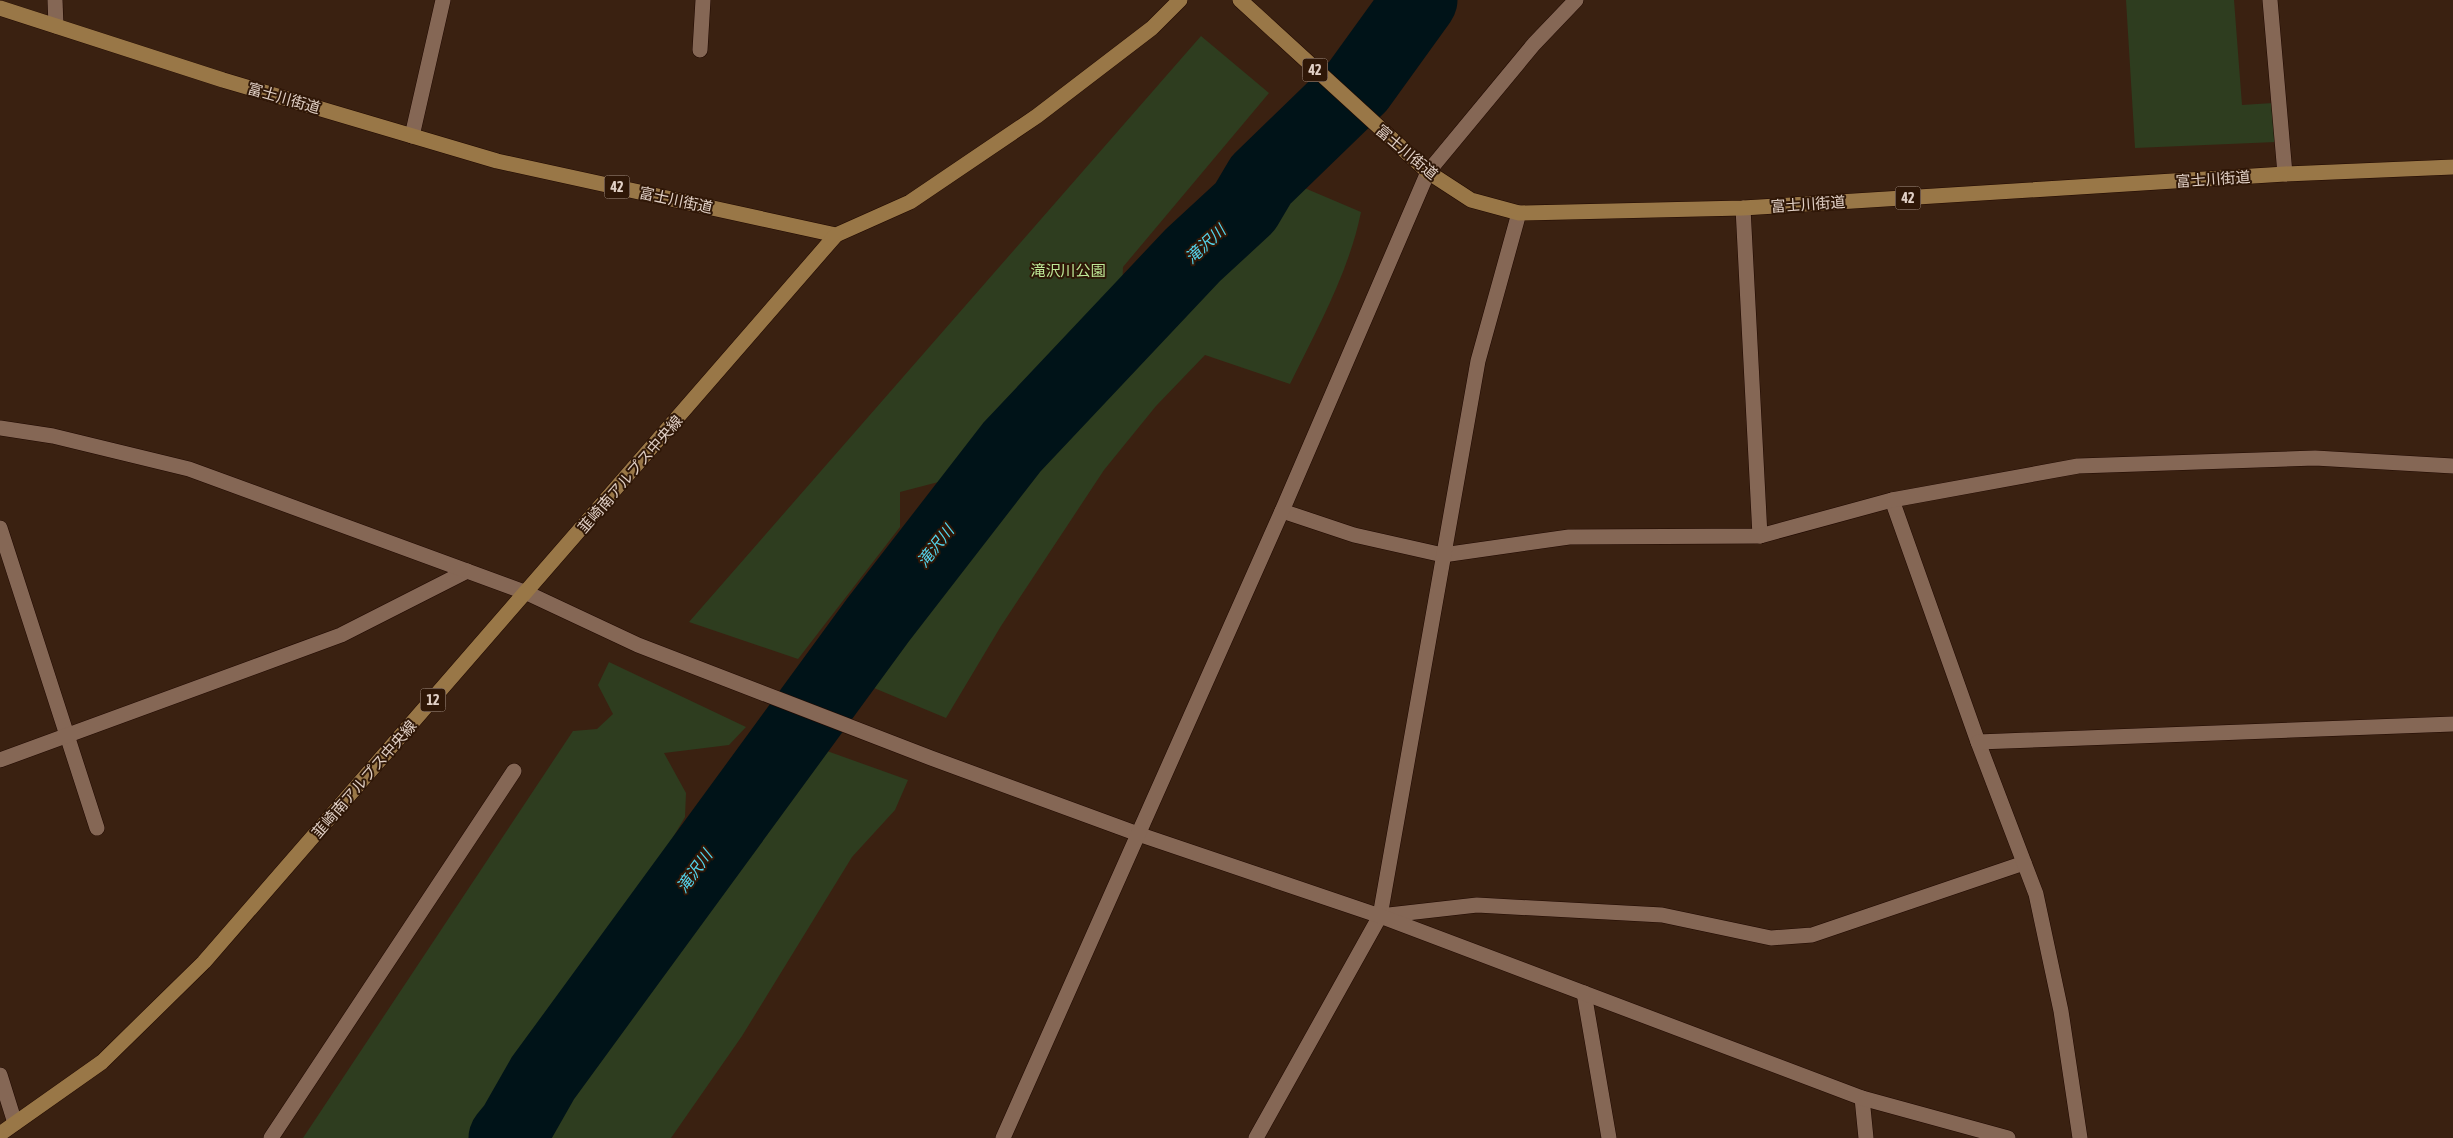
<svg xmlns="http://www.w3.org/2000/svg" width="2453" height="1138" font-family="'Asap Condensed','Noto Sans JP',sans-serif">
<style>
.green{fill:#2e3d1f}
.lines{fill:none;stroke-linecap:round;stroke-linejoin:round}
.river{stroke:#001318;stroke-width:75}
.service-casing{stroke:#200900;stroke-width:16}
.minor-casing{stroke:#200900;stroke-width:16}
.tertiary-casing{stroke:#200900;stroke-width:16}
.primary-casing{stroke:#200900;stroke-width:16}
.service{stroke:#856755;stroke-width:15}
.minor{stroke:#856755;stroke-width:15}
.tertiary{stroke:#856755;stroke-width:15}
.primary{stroke:#997747;stroke-width:15}
.labels{text-anchor:middle;dominant-baseline:central;stroke-width:4;stroke-linejoin:round;paint-order:stroke}
.shield{fill:#2f1707;stroke:#ac988d;stroke-width:1}
.shield-label{font-size:14px;font-weight:bold;fill:#e1d0c6}
.street-label{font-size:15px;fill:#e1d0c6;stroke:#2f1707}
.park-label{font-size:15px;fill:#bee897;stroke:#2f1707}
.water-label{font-size:16px;font-style:italic;fill:#54d4ec;stroke:#2f1707}
</style>
<rect width="100%" height="100%" fill="#3a2111"/>
<!-- green -->
<g class="green">
<polygon points="2126,0 2234,0 2242,105 2273,103 2276,142 2135,148"/>
<polygon points="1201,36 1269,93 1123,267 1122,294 1109,312 1077,329 1072,344 946,480 900,492 900,527 798,659 689,622"/>
<path d="M1288,181L1361,212C1349,272 1317,329 1290,384L1205,355L1156,406L1104,470L1001,626L946,718L862,683L895,629L1043,435L1069,413L1128,344L1159,318L1246,229Z"/>
<polygon points="609,662 746,727 729,745 664,753 686,793 685,817 649,878 597,945 471,1138 303,1138 573,731 597,729 613,714 598,685"/>
<path d="M813,746L908,780L895,810L852,857L742,1036L671,1138H545C627,1003 733,883 813,746Z"/>
</g>
<g class="lines">
<!-- river -->
<polyline class="river" points="506,1138 515,1127 543,1078 878,620 1012,447 1193,255 1245,207 1261,180 1358,86 1420,0"/>
<defs>
<g id="service">
<polyline points="55,0 56,26"/>
<polyline points="700,50 703,0"/>
<polyline points="412,136 443,0"/>
<polyline points="1380,916 1477,905 1662,915 1771,938 1812,935 2024,863"/>
</g>
<g id="minor">
<polyline points="1428,172 1534,44 1576,0"/>
<polyline points="1743,208 1760,536"/>
<polyline points="1892,500 1978,742 2036,894 2061,1011 2080,1138"/>
<polyline points="1282,511 1354,535 1443,555 1569,537 1760,536 1892,500 2078,466 2315,458 2453,466"/>
<polyline points="0,528 97,828"/>
<polyline points="1978,742 2453,724"/>
<polyline points="0,760 341,635 467,571"/>
<polyline points="1584,993 1609,1138"/>
<polyline points="0,1075 15,1123"/>
<polyline points="1862,1098 1866,1138"/>
<polyline points="271,1138 514,771"/>
<polyline points="1256,1138 1380,916 1478,361 1519,213"/>
</g>
<g id="tertiary">
<polyline points="2270,0 2285,174"/>
<polyline points="0,428 53,436 189,469 527,593 638,645 931,758 1138,834 1380,916 1862,1098 2008,1138"/>
<polyline points="1003,1138 1282,511 1428,172"/>
</g>
<g id="primary">
<polyline points="1240,0 1428,172 1471,200 1519,213 1743,208 2285,174 2453,167"/>
<polyline points="0,8 223,80 497,161 836,235 910,202 1037,116 1152,28 1180,0"/>
<polyline points="0,1134 102,1062 204,962 836,235"/>
</g>
</defs>
<!-- service casing -->
<use href="#service" class="service-casing"/>
<!-- minor casing -->
<use href="#minor" class="minor-casing"/>
<!-- tertiary casing -->
<use href="#tertiary" class="tertiary-casing"/>
<!-- primary casing -->
<use href="#primary" class="primary-casing"/>
<!-- service -->
<use href="#service" class="service"/>
<!-- minor -->
<use href="#minor" class="minor"/>
<!-- tertiary -->
<use href="#tertiary" class="tertiary"/>
<!-- primary -->
<use href="#primary" class="primary"/>
</g>
<g class="labels">
<!-- shield labels -->
<g class="shield">
<rect x="1302.5" y="58.5" width="25" height="23" rx="4"/>
<rect x="604.5" y="175.5" width="25" height="23" rx="4"/>
<rect x="1895.5" y="186.5" width="25" height="23" rx="4"/>
<rect x="420.5" y="688.5" width="25" height="23" rx="4"/>
</g>
<g class="shield-label">
<text x="1315" y="70">42</text>
<text x="617" y="187">42</text>
<text x="1908" y="198">42</text>
<text x="433" y="700">12</text>
</g>
<!-- street labels -->
<g class="street-label">
<text transform="translate(284 98) rotate(16)">富士川街道</text>
<text transform="translate(1407 152) rotate(40)">富士川街道</text>
<text transform="translate(2213 179) rotate(-4)">富士川街道</text>
<text transform="translate(676 200) rotate(12)">富士川街道</text>
<text transform="translate(1808 204) rotate(-4)">富士川街道</text>
<text transform="translate(630 474) rotate(-49)">韮崎南アルプス中央線</text>
<text transform="translate(364 779) rotate(-49)">韮崎南アルプス中央線</text>
</g>
<!-- park labels -->
<g class="park-label">
<text x="1068" y="270">滝沢川公園</text>
</g>
<!-- water labels -->
<g class="water-label">
<text transform="translate(1205 244) rotate(-43)">滝沢川</text>
<text transform="translate(935 546) rotate(-52)">滝沢川</text>
<text transform="translate(694 871) rotate(-54)">滝沢川</text>
</g>
</g>
</svg>
